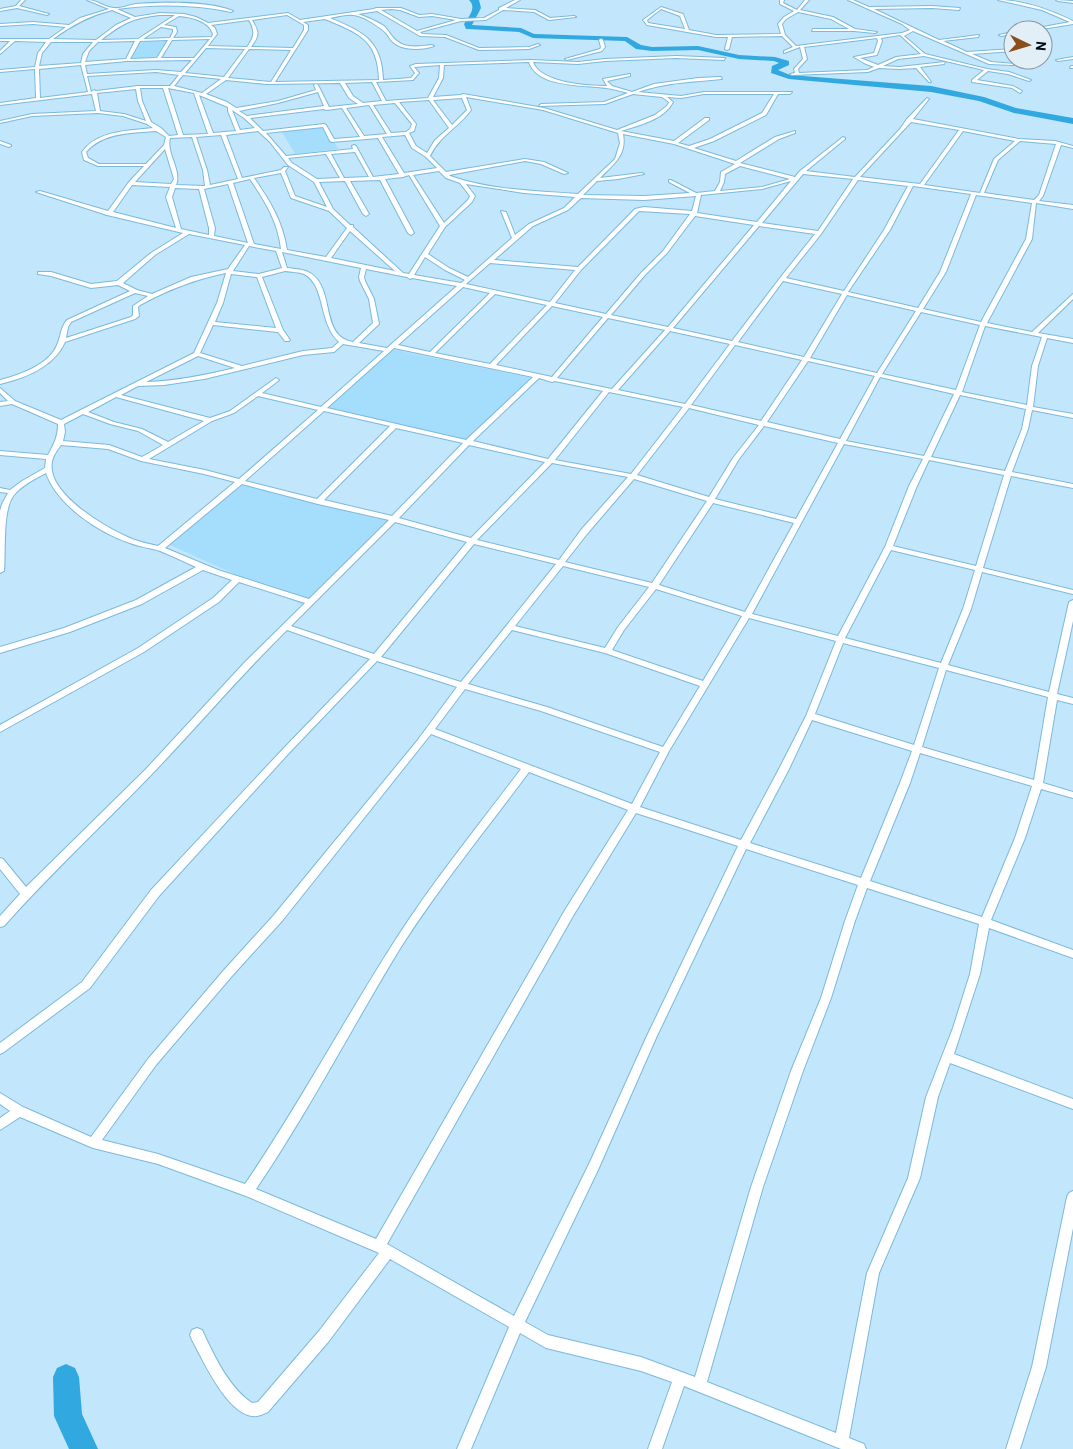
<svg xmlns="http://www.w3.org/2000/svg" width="1073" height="1449" font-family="Barlow,sans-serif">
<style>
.built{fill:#a5ddfd}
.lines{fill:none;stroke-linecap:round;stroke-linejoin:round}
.river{fill:#31a8df;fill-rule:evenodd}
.minor-casing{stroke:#7bb9db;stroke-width:2}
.minor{fill:#fff;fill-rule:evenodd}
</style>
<rect width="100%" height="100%" fill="#c2e6fc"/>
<!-- built -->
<g class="built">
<polygon points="171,41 163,59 127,60 136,42"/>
<polygon points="325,126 338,149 295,154 281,130"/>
<polygon points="390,349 532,378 471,443 326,407"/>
<polygon points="242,485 396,521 310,608 168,544"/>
</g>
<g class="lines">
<!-- river -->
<g class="river">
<path d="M469,0H479L481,8L472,25L521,28L534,34L627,37L641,45L652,47L698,46L739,55L775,57L789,61V65L778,70L790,75L931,86L984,97L1016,108L1073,118V124L1014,113L979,101L931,92L789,79L771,73L772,66L779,63L774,61L739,59L698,50L652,51L636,49L625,41L533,38L519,32L469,29H466L464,24C469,17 477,7 469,0Z"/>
<polygon points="66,1364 75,1368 79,1377 82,1414 98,1449 69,1449 54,1416 53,1377 57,1368"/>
</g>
<defs>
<g id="minor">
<polygon points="21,0 25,0 19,6 49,14 47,15 17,8 0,11 0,9 16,6"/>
<path d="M87,0C97,0 104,7 113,8C120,9 129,5 136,4C163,2 208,1 233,11L231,12C193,4 155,4 117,9L135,17L160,13L184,14L196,17L208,23L288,13L300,20L374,9L376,8H401L419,15L432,14L461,19L484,18L499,10V8L515,0H520L506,8L535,10L550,18L574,16L576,17L549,20L534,12L503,10L486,20L461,21L420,32L422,34L446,35L479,48L529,47L538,44L540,45L529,49L479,50L445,37L420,36L377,11L358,14C367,17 376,21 384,26C389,31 392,38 397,41C406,49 421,46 432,45L434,46C423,50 402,51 393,42C390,40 389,36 386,33C380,27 362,15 353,15C345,14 337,17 330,18C363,32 382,40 383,80L411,78L415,73L410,66L416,64L531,60L578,62L605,59L676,56L725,58L724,60L676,58L605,61L578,64L533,62C540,83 588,86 607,86L603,79L630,74V76L607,81L612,86L632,92L654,84L698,78L721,77L722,79C694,82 666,82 638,92L681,96L704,92H792L790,94H778L766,115L714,141L694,148L736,161L775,137L795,131V133L779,139L740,163L795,177L800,171L843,137L845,138V139L806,171L855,177L900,129L907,119L927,98L929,99L913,119L1019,139L1055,141L1073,146V148L1061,145L1043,196L1039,201L1073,205V209L1036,203L1032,239L987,323L1032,332L1073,294V299L1038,333L1073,339V343L1047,338L1038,366L1033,407L1073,414V418L1032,410L1028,429L1012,472L1073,484V488L1011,476L983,568L1073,590V594L982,572L971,609L948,665L1049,692L1069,602L1073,600V621L1057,694L1073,698V704L1057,700L1043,783L1073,792V798L1041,789L1025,838L991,920L1073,950V958L989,928L980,974L954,1054L1073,1099V1109L950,1063L938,1097L920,1178L879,1273L849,1438L864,1444L866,1449H841L684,1386L662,1449H648L672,1382L641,1371L546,1348L520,1333L471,1449H457L509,1327L390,1259L329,1341L268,1412C263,1414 258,1417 253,1416C227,1414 203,1360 192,1340L190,1335L192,1330L197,1328L202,1330C214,1355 228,1387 252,1403L258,1402L319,1331L379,1253L246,1196L158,1164L93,1148L20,1117L0,1130V1118L10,1111L0,1104V1093L23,1107L91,1137L148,1059L224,970L274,915L417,741L457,687L377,661L289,753L159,896L90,988L4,1052L0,1054V1043L82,982L151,890L283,749L370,659L287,630C240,676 198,726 152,774C103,825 51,873 4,926L0,927V916L20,894L0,869V858L3,859L26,887L146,769L245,662L305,603L239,582L219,602L144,652L0,732V725L138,648L213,598L232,580L203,570L142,604L70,632L0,653V647L64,628L136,600L196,567C184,562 173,556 160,551C151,548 140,547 130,543C99,533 57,505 46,473C35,479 22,485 14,495C2,510 6,551 4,571L0,573V511L2,504L8,493L0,492V488L10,490L22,481L45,468L46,459L0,455V451L48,455C54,444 58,437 58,424L12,404L0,406V402L8,401L0,393V388L15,401L61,420L194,353L217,303L226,273C195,279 168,290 140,305L138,307L139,316L135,319L65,342C54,367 25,378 0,384V380C19,375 49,365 57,345C61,337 60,328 67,320L130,291L118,285L91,288L51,276L38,274V272H51L91,284L117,281L151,253L183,233L107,215L36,192L40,191L108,211L129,182L144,166H98L84,160L82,152C98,130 128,131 153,128L147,124L123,116L98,113L32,116L0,123V121L32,114L96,111L92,94L0,105V103L36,98L35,69L0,72V70L35,67L38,53L46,42L15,41L0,54V51L10,41H0V39H49L66,27L33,24L0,26V24L33,22L69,25L80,18L109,9ZM391,9L400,10L419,17L432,16L456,20L417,31L381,10ZM112,10L131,18L116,25L96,40L53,39C72,25 89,16 112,10ZM160,15H175L138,39L101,40C123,23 132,18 160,15ZM287,15L304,25V30L293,48L251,47C260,35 259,32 252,20ZM179,16C191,17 209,21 213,34L212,37L173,38L177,32L176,27L164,25ZM325,19C358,33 378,39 379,80L275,82L308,30V25L303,22ZM249,20C255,31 255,36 247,47L208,46L217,34L215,28L211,25ZM161,27L173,29V32L170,38L143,39ZM210,39L194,58H161L172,40ZM168,40L157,58L130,59L140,41ZM135,41L126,59L85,62L89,51L98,42ZM51,42H93L83,54L81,63L39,66L42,53ZM206,48L245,49L224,77L185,73ZM249,49L291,50L271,82L228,78ZM192,60L181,72L156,70L87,74L85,65L127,61ZM529,62C538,90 590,84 612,89C618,90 623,92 628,93L604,102L541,104L539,106L605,104L633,94L662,97L669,102L667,106L655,115L617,130L544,108L463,94L461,95L433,97L443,78L444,65ZM81,65L88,92L40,98L39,69ZM440,65L439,78L428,98L386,101L376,82L413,80L419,73L414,67ZM156,72L179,75L170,86H138L96,91L94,90L91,92L87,76ZM183,75L221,79L202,93L174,86ZM226,80L267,84L340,83L349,98L358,104L329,107L318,85L316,84L314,85L316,90L278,101L236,108L227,102L206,94ZM372,82L382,101L363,103L353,96L345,83ZM140,88H163L178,135L169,136L161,128L151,122L142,101ZM168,88L194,93L208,134L183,135ZM136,89L138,101L146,121L124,114L100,111L97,93ZM318,92L324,106L247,116L239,111L278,103ZM704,94H774L762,113L710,139L689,146L678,143L709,120V118H705L674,141L621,131C639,125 664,120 673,102L667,97L681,98ZM199,95L228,107V111L236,131L213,133ZM466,97L543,110L618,133L620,143L615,159L578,194C537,191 489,190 450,176L449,175L525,161L541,164L564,174L568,173L544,162L525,159L446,172L430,156C440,135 458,128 471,110ZM462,98L467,110L452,125L433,100ZM429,100L449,128L435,140L427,153L416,146L409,133L414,131L416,124L399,102ZM395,103L412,124L410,129L406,132L391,133L373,105ZM369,105L387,134L364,136L346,108ZM342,108L360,137L334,139L326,125L324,124L263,131L250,118L324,109L326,110ZM232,110L244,118L255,128L240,130ZM911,122L959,130L920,184L860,177ZM323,127L330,141L332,142L378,138L399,174L373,177L356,146L354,145L352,146L353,149L286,156L266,133ZM156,131L166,137L164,145L146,164H99L88,158L86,152C103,132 133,133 156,131ZM258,131L270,142L288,165L314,182L327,207L295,196L285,171L288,167H284L281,170L242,178L226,135ZM963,131L1015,141L994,159L980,193L924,185ZM623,134L674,144L735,164L721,172L720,182L715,191L696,193L671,180H669V182L690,193L644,196L583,195L597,181L618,179L644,174L642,173L600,178C614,164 627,155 623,134ZM221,135L238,179L210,185L207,170L196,137ZM405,135L412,148L426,157L437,168L404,173L382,137ZM192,137L203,170L205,186L176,185C182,170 166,154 170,138ZM1020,141L1056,144L1039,195L1034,200L984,193L998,160ZM165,149L174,179L171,184L135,182ZM355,152L369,177L344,178L331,154ZM326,154L340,178L317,179L292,163L288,158ZM740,166L790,179L762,187L720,191L724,182L725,174ZM439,171L446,178L460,183L470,196L468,200L444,223L413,175ZM281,173L291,198L329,211L347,228L326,257L287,250C283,222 270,201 254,178ZM803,174L853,179L818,231L762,223ZM409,175L440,226L409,274L403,273L353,227V225H350L333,209L319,182L345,181L363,214L366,216L369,214L350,181L380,180L408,233L411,235L414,233L385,179L403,177ZM250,179C265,201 278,222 281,249L254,244L233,183ZM858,180L908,186L884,230L844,291L786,278L821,234ZM791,181L757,222L697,213L701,195L762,189ZM228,184L248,243L214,236L215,228L204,189ZM466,184L524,193L575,197L564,208L529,224L515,235L506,212L501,211L512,238L468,277L449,268L428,254L445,227L472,202L475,196ZM132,185L170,187L166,197L176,228L113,212ZM913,186L971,194L940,272L918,308L848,292L890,230ZM175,188L199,189L209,228V235L181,229L172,197ZM976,195L1032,203L1026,239L981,322L923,309L946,272ZM696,196L692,211L644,207L635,209L578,267L494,260L533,226L568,210L581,198L644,200ZM639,211L690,214L663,251L641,273L606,314L555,303L581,270ZM695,216L754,225L668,327L611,315L645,275L667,253ZM759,226L815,234L780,278L732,341L673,328ZM350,231L395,271L331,258ZM189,234L245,245L228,269L191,277L152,294L137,290L123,283L155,255ZM249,246L276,251L282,268L259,274L233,271ZM282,252L361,268L359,277L360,281L369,299L373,323L353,342C319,336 336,289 310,273C304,269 295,269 287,268ZM425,257L445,270L465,280L461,283L414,275ZM490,263L575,270L550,302L466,284ZM366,269L407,277L410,279L412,278L457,286L387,348L359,343L379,324L374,299L365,281L364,277ZM285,271C291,272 299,272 304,274C326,285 318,323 339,342L332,348L303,351L242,366L200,353L213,325L278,332L285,341H289L290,340L283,330L262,277ZM231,274L257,277L276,328L215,322L223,303ZM783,281L842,294L804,357L738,342ZM463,287L490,293L430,352L398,345ZM135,293L148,296L133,306V315L131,317L66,338L68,327L71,322ZM495,294L547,305L490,364L435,353ZM847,295L916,311L877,373L810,358ZM552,306L603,317L552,377L496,365ZM921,312L980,325L956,390L882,374ZM608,318L665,330L612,389L557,378ZM985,326L1042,337L1032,366L1027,405L962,392ZM670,331L730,344L685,404L618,390ZM343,344L384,351L321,407L262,393L278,381L279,380L276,378L230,411L210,418L121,395L138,386L164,385L204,379L303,355L334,352ZM735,345L802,360L761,421L691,405ZM394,348L533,377L466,440L327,408ZM198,356L235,368C206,375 177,381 146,382ZM808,361L875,376L840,439L767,422ZM880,377L954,394L924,456L846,441ZM539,378L552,382L555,381L603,391L548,459L473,441ZM609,392L683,407L631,474L555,460ZM960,395L1026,409L1022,429L1005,471L931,457ZM258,396L318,410L239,479L205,470L149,459L212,421L234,413ZM116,397L204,421L168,442L142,429L114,422L88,412ZM689,408L759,425L733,458L709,497L637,475ZM324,411L390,426L317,499L245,481ZM83,414L110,424L138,431L163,445L142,457L109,445L63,441L65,432L64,424ZM764,426L838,443L796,519L715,499L739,459ZM396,428L463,443L392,516L324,500ZM844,444L923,459L909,486L885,547L838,636L752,614ZM61,445L108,449L141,461L204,474L235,482L158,546C149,544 140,542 132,539C108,529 46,494 52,462C53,456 57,450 61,445ZM469,445L545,462L471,538L399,518ZM929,460L1004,475L976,566L893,546L917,486ZM552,463L628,477L581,530L559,560L477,540ZM634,479L707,501L652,583L565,562L587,534ZM242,484L318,504L389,520L309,599L218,570L165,548ZM713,503L794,523L745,612L659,585ZM395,522L467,542L374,654L291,626ZM474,544L556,564L461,682L381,657ZM891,550L975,570L963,609L941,663L845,638ZM563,566L649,587L618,627L605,648L515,626ZM656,589L742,616L703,681L612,650L624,630ZM749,618L836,641L806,716L779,769L741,840L640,807L669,751ZM512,630L605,653L700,686L663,747L547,707L468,684ZM843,643L939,668L914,745L815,714ZM946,670L1048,697L1034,780L922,747ZM465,689L541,711L660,752L632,804L435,729ZM812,720L912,751L900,783L861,878L750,843L789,769ZM431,734L521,769C479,825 434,880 396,939C344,1020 299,1105 245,1184L158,1154L102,1140L156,1065L232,976L282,921ZM920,753L1032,786L1015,838L982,917L870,881L910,783ZM529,772L628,810L565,910L376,1239L256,1189C309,1111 352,1027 401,947C440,886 486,830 529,772ZM636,813L738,846L646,1038L590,1162L514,1316L387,1244L573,916ZM746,849L858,885L845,921L821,998L791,1071L751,1187L695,1377L641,1357L548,1335L525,1322L598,1170L656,1038ZM867,888L979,924L970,974L953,1028L926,1097L908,1178L867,1273L836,1433L707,1382L763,1187L803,1071L831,998L855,921Z"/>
<path d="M780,0H784L783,3L797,10L805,0H809L800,10L833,17L855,29L877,32L875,33L854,31H812L813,29H849L831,19L798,12L786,19L782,24L785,35L796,46L902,33L910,30L902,24L848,0H853L869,7L932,6L960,8L959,10L932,8L874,9L939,40L979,35L978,37L943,41L967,52L1013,49V51L972,54L991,62L1015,64L1013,65L989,64L913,31L904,36L925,54L987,69L1009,72L1031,80L1029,81L1008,74L988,71L977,80L1013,86L1022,91L1020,93L1012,88L972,82V80L984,70L924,56L898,59L883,66L899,67L945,62L944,64L920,67L931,82H929L916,68L899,69L879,68L868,72L792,75L790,74L795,73L794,69L803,59L800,47L784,53V51L793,47L782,36L732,37L729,49L727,50L725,49L728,37H716L647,25L643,20L661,7L683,14L689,30L716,35L781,34L778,24L784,17L794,11L780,4ZM661,9L680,16L685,29L648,23L647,20ZM900,35L921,54L896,57L878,65L860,58L877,55L882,41L881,38ZM877,38L878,41L874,53L854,57L864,63L874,67L867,70L799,73L798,69L807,59L804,47Z"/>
<path d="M998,0C1024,0 1050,10 1073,21V24L1036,30H1027L1070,22L1042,10Z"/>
<polygon points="1056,0 1073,1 1073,3 1058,1"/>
<polygon points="1013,32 1013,34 1001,36 999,35"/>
<polygon points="601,39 603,40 605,47 602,51 567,60 565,59 600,49 601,47 599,40"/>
<polygon points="1073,57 1073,59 1058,61 1056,60"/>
<polygon points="1071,66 1073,66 1073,68 1070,68"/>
<polygon points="0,141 11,145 11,146 9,147 0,144"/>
<polygon points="1073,1191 1073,1228 1046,1367 1020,1449 1006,1449 1032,1367 1067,1197 1069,1193"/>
</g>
</defs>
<!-- minor casing -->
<use href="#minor" class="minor-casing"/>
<!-- minor -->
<use href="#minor" class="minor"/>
</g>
<!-- north arrow -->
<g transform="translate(1028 45) rotate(95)"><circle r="24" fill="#e3eff7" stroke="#8896a0"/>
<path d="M0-4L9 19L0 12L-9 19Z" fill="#8d4c19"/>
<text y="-8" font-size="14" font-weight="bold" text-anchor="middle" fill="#00111d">N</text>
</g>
</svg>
